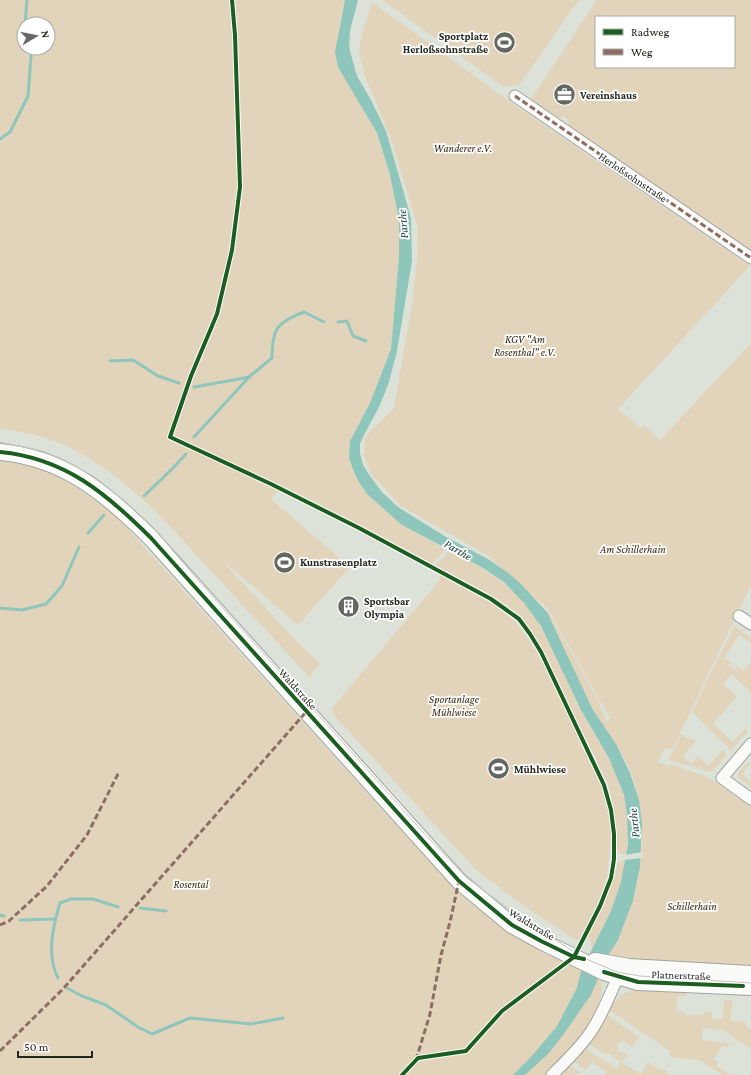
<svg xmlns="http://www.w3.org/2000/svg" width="751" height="1075" font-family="'Crimson Pro',serif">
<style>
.green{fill:#e2d4bb;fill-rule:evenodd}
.water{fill:#8ec6bc}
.pier{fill:#dde2d8}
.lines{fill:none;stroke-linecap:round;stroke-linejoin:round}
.stream{stroke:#8ec6bc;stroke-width:3}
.street-casing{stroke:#a0a49c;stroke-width:13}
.secondary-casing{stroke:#a0a49c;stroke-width:18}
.street{stroke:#fafbf9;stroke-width:11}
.secondary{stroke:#fafbf9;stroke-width:16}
.tram{stroke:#c4c5c3;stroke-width:1}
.quiet{stroke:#8d6e63;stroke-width:3;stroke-dasharray:6 3;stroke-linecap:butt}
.cycleway-casing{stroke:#fff;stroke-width:6}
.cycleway{stroke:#1b5e20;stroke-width:4}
.labels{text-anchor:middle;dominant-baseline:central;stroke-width:3.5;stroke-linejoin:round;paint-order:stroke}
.poi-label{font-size:11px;font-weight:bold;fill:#23271f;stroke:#fff;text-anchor:start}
.park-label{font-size:11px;font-style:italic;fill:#382710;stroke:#fff}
.street-label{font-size:11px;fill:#23271f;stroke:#fff}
.water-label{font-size:12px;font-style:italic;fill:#1c413d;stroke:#fff}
</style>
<rect width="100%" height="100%" fill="#dde2d8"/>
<!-- green -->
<g class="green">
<path d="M0,0H345L339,28L362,106L377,133L390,175L399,219V257L391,349L370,403L350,441L354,472L359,482L367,494L402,525L445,549L431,565L327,508L282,486L271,499L350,567L298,625L222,560L296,641L320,664L309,677C276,641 243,606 210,570C152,507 93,436 0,429ZM24,24H48V48H24Z"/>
<polygon points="382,0 579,0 519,85 504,87"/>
<path d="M597,0H751V252L568,126V120L564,116L558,119L530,101ZM596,17H734V67H596Z"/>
<path d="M372,2L509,101L750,266L618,409L641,428L644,425L660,440L751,343V585L672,750L665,748L658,762L669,767V764L706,776L751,807V969L611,959L609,954C642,902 652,831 631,773C622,750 606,732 594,711C588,700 583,689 578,678C568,656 557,634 547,612L548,611L598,700L606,722L610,718L548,609L487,555L401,506L371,474L364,455L365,437L394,408L412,304L417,261L418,228L392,142L364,74L359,51L362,35Z"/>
<path d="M0,461C47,465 80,487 116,516L453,888L507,932L537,949L600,980C601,983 602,986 602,989C600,1016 566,1057 547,1075H0Z"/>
<path d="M449,551C477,565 503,578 524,602C549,632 563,675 581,710C589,726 600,741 609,757C614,768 619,782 623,794C629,812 629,836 626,854H620L617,850V834L614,809L608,784L542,649C536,639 530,627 522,618C503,598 460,579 435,566Z"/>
<polygon points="440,575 490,602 516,622 538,653 601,784 608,811 611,834 607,877 597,905 580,938 576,940 522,905 475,869 332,713 332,708 440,580"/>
<polygon points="734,626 751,638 751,643 739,635 724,658 731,662 729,666 735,670 737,667 744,671 751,662 751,692 731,674 723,684 737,696 713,724 733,742 745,728 748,731 731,750 692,712"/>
<polygon points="681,734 689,739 693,738 696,741 683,756 691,764 698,756 708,766 723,750 727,754 712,772 668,760"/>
<polygon points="748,762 750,763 742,775 751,781 751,787 739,778 738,773"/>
<path d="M624,860C626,884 604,925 593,947H591V942L587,936L603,907L618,863Z"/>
<path d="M642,989L687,991L686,996H677V1011L685,1012V1015H703V1012H712V1019H723L724,1000H732L731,1021L746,1022V1026L749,1029L751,1028V1049L723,1030L703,1028L702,1040L730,1043L727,1048L722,1046L714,1059L718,1062L716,1066L731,1075H723L699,1060L670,1057V1051L609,1010C618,996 625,991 642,989Z"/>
<polygon points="606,1014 639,1037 632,1047 625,1042 621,1041 617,1045 618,1050 627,1055 622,1063 641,1074 648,1062 654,1067 667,1071 668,1075 607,1075 605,1074 607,1072 592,1062 586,1070 574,1062 585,1048 617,1069 621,1062 608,1053 606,1055 588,1043"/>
<polygon points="570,1066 583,1074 562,1075"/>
</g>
<!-- water -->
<polygon class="water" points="345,0 358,0 350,31 349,47 357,76 371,100 386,131 411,218 412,261 397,351 389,382 380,405 364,435 360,444 360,453 363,465 370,476 382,492 398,507 446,537 488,559 507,572 520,583 547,612 593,710 616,744 630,773 639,800 642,823 640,867 633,901 618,940 609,954 591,995 563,1035 548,1054 525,1075 513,1075 531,1057 557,1026 577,988 581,971 611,911 621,882 628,844 627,814 624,795 609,758 581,710 541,626 524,603 504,582 483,568 402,525 367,494 359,482 354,472 349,458 350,441 370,403 391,349 399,257 399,219 390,175 377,133 338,67 335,52"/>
<!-- pier -->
<polygon class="pier" points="643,852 642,858 624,860 624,855"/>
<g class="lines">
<!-- stream -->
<g class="stream">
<polyline points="25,24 27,0"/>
<polyline points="24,42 24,36"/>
<polyline points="0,139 10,132 28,96 31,56"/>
<polyline points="338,322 347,321 353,336 366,341"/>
<polyline points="110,361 133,360 158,376 179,383"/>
<polyline points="194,387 250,377"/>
<path d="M194,437L250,376L272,358C272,329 277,322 304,312L324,322"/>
<polyline points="144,496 173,468 186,454"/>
<polyline points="88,533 104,515"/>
<polyline points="0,608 22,610 46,604 62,586 79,547"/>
<polyline points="140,908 166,911"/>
<polyline points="0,915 4,916"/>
<polyline points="20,920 55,919"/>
<path d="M58,978C46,955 53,926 60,903L71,899H93L118,907"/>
<polyline points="67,988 82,996 106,1005 138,1027 152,1034 190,1018 251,1024 283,1018"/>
</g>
<defs>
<g id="street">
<polyline points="515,96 751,258"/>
<polyline points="739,616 751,624"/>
<polyline points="751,744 722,778 751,799"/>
<path d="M552,1075C565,1062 579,1049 590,1033C602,1016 609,996 618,977"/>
</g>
<g id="secondary">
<path d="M0,452C65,458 107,494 151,538L459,881L512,925L541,941L604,972L638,982L751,987"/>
<polyline points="595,961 629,967 751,974"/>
</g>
</defs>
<!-- street casing -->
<use href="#street" class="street-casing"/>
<!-- secondary casing -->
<use href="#secondary" class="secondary-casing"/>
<!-- street -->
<use href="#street" class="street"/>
<!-- secondary -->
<use href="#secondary" class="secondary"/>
<!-- tram -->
<polyline class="tram" points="0,442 42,451 62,459 95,477 127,503 152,526 197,579 422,831 467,878 521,918 584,958 617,972 640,976 751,983"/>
<!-- quiet -->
<g class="quiet">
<polyline points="515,96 751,258"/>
<polyline points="0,925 9,921 47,886 87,835 119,772"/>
<polyline points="0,1051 63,989 306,712"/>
<polyline points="416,1060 430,1014 441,955 450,922 459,881"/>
</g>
<defs>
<g id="cycleway">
<polyline points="232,0 235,35 240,187 232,250 217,314 191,376 170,437 271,484 359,528 491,599 519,619 530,634 541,652 604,785 611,810 614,834 614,859 611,878 600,906 574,957 502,1011 466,1051 418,1058 402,1075"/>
<path d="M0,452C65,458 107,494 151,538L459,881L512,925L541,941L574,957L584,959"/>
<polyline points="604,972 638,982 743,986"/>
</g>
</defs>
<!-- cycleway casing -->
<use href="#cycleway" class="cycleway-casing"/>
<!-- cycleway -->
<use href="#cycleway" class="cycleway"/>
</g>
<!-- icons -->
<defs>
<symbol id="stadium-disc" viewBox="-11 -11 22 22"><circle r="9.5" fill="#646860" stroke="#fff"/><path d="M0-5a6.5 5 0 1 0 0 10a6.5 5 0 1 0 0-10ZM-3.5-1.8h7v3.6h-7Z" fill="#fff"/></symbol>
<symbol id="office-disc" viewBox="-11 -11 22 22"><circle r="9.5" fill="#646860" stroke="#fff"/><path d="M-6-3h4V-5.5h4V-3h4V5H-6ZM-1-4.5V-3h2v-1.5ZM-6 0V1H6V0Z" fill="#fff"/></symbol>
<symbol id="building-disc" viewBox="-11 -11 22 22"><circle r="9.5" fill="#646860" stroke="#fff"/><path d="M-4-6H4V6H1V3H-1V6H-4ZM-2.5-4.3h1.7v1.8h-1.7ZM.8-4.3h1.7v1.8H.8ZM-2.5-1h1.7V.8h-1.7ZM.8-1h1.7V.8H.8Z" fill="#fff"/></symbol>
</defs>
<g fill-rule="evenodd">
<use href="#stadium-disc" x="492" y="30" width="25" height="25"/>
<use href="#office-disc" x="552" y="82" width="25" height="25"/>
<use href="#stadium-disc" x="272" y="550" width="25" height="25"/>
<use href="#building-disc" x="336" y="594" width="25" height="25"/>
<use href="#stadium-disc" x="486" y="756" width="25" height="25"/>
</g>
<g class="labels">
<!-- poi labels -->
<g class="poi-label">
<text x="488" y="36" text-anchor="end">Sportplatz<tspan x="488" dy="13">Herloßsohnstraße</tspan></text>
<text x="580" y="95">Vereinshaus</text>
<text x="300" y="562">Kunstrasenplatz</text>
<text x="364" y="601">Sportsbar<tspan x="364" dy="13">Olympia</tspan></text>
<text x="514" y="769">Mühlwiese</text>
</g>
<!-- park labels -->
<g class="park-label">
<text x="463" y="148">Wanderer e.V.</text>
<text x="525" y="339">KGV "Am<tspan x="525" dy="13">Rosenthal" e.V.</tspan></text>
<text x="633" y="549">Am Schillerhain</text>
<text x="454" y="699">Sportanlage<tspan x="454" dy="13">Mühlwiese</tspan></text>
<text x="191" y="884">Rosental</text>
<text x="692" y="906">Schillerhain</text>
</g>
<!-- street labels -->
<g class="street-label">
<text transform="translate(633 177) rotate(34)">Herloßsohnstraße</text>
<text transform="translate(298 689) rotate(48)">Waldstraße</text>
<text transform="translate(532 924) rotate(31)">Waldstraße</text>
<text transform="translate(681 975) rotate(2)">Platnerstraße</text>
</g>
<!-- water labels -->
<g class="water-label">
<text transform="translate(403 224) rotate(-95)">Parthe</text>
<text transform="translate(458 550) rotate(30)">Parthe</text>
<text transform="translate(634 823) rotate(-96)">Parthe</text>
</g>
</g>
<!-- legend -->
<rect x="595" y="16" width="140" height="52" fill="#ffffff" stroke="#a7a9a5"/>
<rect x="603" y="29" width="20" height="6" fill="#1b5e20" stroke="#a7a9a5"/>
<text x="631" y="36" font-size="12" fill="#23271f">Radweg</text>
<rect x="603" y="49" width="20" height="6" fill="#8d6e63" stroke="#a7a9a5"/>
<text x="631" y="56" font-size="12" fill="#23271f">Weg</text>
<!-- north arrow -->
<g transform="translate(36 36) rotate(80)"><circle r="19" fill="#ffffff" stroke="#a7a9a5"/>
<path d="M0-3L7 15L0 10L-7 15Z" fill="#646860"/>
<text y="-6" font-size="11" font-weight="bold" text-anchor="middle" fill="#23271f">N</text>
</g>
<!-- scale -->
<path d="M18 1051v6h74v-6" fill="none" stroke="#23271f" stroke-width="2"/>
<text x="24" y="1051" font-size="12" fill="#23271f" stroke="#ffffff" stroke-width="3" paint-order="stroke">50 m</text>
</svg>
